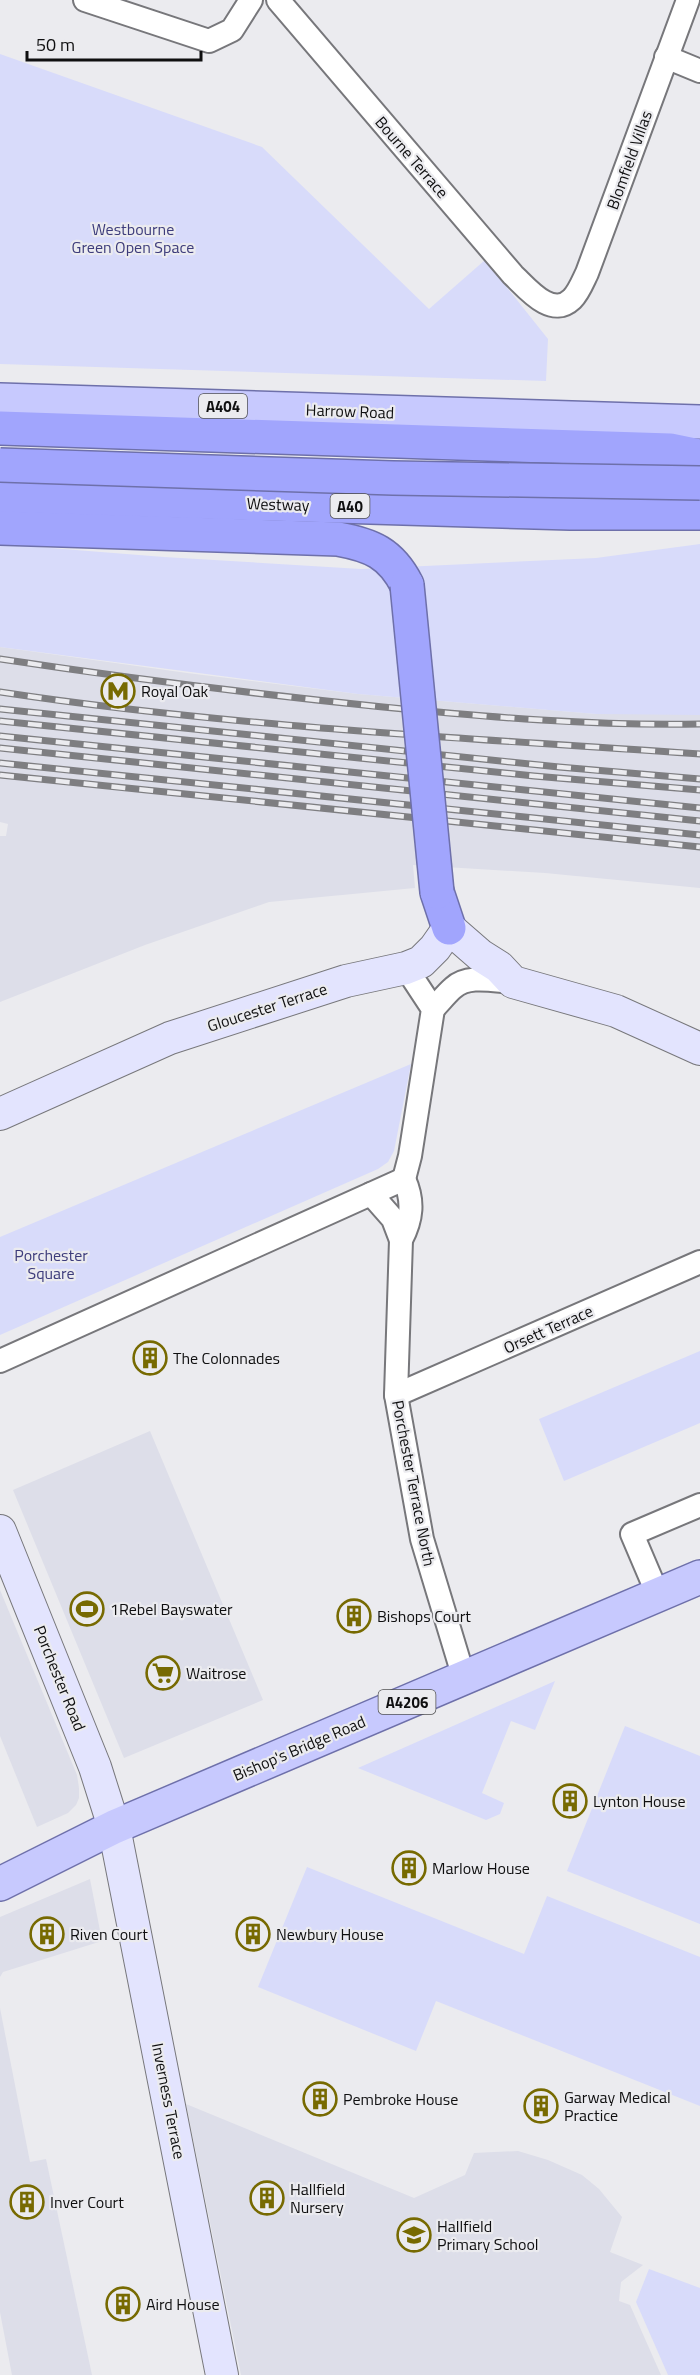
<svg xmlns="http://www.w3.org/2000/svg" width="700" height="2375" font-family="'Titillium Web',sans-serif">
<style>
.built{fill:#dddee9}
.green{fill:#d8dbfa}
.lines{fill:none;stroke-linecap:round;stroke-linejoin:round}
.street-casing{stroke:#77777b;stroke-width:26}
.secondary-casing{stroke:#77777b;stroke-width:34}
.primary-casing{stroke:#6e70aa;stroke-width:36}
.highway-casing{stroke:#6e70aa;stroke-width:36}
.street{stroke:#fff;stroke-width:22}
.secondary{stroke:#e3e4fe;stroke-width:32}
.primary{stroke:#c7c9fe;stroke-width:33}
.highway{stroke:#a1a5fd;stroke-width:33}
.rail-casing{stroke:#7e7e81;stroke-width:7}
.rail{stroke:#ebebef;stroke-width:4.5;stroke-dasharray:14;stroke-linecap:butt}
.highway-bridge-casing{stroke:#6e70aa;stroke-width:36;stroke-linecap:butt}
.highway-bridge{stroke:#a1a5fd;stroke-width:33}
.labels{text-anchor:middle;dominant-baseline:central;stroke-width:4.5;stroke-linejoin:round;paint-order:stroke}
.shield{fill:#ebebef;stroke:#515153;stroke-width:1.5}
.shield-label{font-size:15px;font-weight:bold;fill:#0f0f10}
.street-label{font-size:16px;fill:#0f0f10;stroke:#ebebef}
.park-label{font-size:16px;fill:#3d3c7b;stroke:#ebebef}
.poi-label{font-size:16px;fill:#0f0f10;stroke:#ebebef;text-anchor:start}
</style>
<rect width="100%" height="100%" fill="#ebebef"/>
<!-- built -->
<g class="built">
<polygon points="0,647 187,673 358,694 596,714 700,714 700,888 545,873 413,865 415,888 269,902 145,945 0,1002 0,836 6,836 8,824 0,822"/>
<polygon points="150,1431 263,1700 124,1758 13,1490"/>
<polygon points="0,1590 77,1775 79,1788 79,1798 76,1805 68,1813 37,1827 0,1736"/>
<polygon points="90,1879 102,1941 3,1972 0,1977 0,1917"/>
<polygon points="0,2008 30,2162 46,2159 92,2375 12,2375 0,2312"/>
<polygon points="186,2104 414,2198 465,2175 474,2153 518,2151 548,2160 582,2175 599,2189 622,2217 610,2252 643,2265 621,2282 619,2301 630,2305 661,2375 241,2375"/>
</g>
<!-- green -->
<g class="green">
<polygon points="0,54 262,147 429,309 485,260 548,339 546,381 0,364"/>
<polygon points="0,544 164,557 361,569 596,558 700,544 700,715 596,714 358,694 0,647"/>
<polygon points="411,1064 394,1151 388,1162 378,1169 0,1335 0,1237"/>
<polygon points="700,1351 700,1423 564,1481 539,1419"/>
<polygon points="555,1681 535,1730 511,1721 482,1793 504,1803 500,1814 486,1820 358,1768"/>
<polygon points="625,1726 700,1756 700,1924 567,1871"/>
<polygon points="307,1867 524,1954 547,1896 700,1957 700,2106 436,2001 416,2051 258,1987"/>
<polygon points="649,2269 700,2288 700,2375 668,2375 636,2302"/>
</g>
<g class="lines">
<defs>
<g id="street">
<polyline points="85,0 209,41 232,30 251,0"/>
<path d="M278,0L513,275C527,288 551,319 572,299C579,292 583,281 587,273L688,0"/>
<polyline points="666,57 700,71"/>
<path d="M433,1009C440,1002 446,994 453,988C468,974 494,981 513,982"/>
<path d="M404,1179C414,1201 412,1219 401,1240L396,1395L422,1539L464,1678"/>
<polyline points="404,1179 410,1156 433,1009 406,968"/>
<polyline points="371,1194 393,1219 401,1240"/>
<polyline points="0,1361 404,1179"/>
<polyline points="396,1395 700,1262"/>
<polyline points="658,1595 632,1534 700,1505"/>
</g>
<g id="secondary">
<polyline points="0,1114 170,1038 346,981 406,968 421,962 435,948 449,928 480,955 499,967 513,982 616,1011 700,1049"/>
<polyline points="0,1531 95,1767 114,1827 222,2375"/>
</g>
<g id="primary">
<polyline points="0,400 700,422"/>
<polyline points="0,1884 114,1827 700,1577"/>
</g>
<g id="highway">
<polyline points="0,428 670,450 700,456"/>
<polyline points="0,496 570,513 700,513"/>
<path d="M0,528L338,539C371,545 391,553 407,585"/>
<polyline points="437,892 449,928"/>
</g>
</defs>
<!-- street casing -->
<use href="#street" class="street-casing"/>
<!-- secondary casing -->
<use href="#secondary" class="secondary-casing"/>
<!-- primary casing -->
<use href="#primary" class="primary-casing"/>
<!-- highway casing -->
<use href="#highway" class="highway-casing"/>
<!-- street -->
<use href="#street" class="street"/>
<!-- secondary -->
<use href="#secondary" class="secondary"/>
<!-- primary -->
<use href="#primary" class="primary"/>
<!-- highway -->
<use href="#highway" class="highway"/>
<defs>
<g id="rail">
<path d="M0,659C127,678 255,694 383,707C488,717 594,726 700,724"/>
<path d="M0,692C232,727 466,738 700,754"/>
<polyline points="0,709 559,767 700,779"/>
<polyline points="0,721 534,776 700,790"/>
<polyline points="0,736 700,808"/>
<polyline points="0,748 700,821"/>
<polyline points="0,763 700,835"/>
<polyline points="0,775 700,847"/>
</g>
</defs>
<!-- rail casing -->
<use href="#rail" class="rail-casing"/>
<!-- rail -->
<use href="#rail" class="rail"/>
<defs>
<g id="highway-bridge">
<polyline points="0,465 393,478 700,483"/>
<polyline points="407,585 437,892"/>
</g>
</defs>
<!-- highway-bridge casing -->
<use href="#highway-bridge" class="highway-bridge-casing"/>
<!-- highway-bridge -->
<use href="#highway-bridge" class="highway-bridge"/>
</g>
<!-- icons -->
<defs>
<symbol id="metro-ring" viewBox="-11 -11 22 22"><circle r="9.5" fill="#ebebef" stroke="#776a01" stroke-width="1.5"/><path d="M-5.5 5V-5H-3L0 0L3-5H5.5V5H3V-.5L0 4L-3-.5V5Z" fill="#776a01"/></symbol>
<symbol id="building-ring" viewBox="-11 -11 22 22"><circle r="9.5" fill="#ebebef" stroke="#776a01" stroke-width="1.5"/><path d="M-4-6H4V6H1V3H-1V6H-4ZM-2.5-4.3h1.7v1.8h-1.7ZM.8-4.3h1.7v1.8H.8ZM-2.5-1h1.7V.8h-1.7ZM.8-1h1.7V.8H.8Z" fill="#776a01"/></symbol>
<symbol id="stadium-ring" viewBox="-11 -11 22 22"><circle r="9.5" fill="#ebebef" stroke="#776a01" stroke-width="1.5"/><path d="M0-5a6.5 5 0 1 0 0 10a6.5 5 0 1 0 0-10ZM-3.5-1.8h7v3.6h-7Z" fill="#776a01"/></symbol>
<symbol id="supermarket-ring" viewBox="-11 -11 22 22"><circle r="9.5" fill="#ebebef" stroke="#776a01" stroke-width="1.5"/><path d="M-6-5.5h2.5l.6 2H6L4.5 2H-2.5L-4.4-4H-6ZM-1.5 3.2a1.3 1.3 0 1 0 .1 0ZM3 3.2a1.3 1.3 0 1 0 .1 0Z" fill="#776a01"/></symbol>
<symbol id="school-ring" viewBox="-11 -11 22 22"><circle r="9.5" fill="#ebebef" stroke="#776a01" stroke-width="1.5"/><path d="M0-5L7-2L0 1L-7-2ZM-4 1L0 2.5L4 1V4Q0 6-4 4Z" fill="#776a01"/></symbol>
</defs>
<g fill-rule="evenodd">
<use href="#metro-ring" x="99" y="672" width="38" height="38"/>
<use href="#building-ring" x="131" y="1339" width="38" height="38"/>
<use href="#stadium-ring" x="68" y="1590" width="38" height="38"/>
<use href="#building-ring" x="335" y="1597" width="38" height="38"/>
<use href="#supermarket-ring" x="144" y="1654" width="38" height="38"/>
<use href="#building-ring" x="551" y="1782" width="38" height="38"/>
<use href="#building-ring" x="390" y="1849" width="38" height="38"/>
<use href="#building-ring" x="28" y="1915" width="38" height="38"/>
<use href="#building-ring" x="234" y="1915" width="38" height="38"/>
<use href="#building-ring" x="301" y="2080" width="38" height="38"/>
<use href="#building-ring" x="522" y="2087" width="38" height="38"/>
<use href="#building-ring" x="248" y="2179" width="38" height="38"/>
<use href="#building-ring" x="8" y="2183" width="38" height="38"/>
<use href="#school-ring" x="395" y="2216" width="38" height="38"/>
<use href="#building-ring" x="104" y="2285" width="38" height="38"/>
</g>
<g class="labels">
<!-- shield labels -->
<g class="shield">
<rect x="199" y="394" width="48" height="24" rx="4.5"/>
<rect x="330.5" y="494" width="39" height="24" rx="4.5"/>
<rect x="378.5" y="1690" width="57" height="24" rx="4.5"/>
</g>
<g class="shield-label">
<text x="223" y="406">A404</text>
<text x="350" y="506">A40</text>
<text x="407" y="1702">A4206</text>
</g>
<!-- street labels -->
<g class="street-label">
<text transform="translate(412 157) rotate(49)">Bourne Terrace</text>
<text transform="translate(629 160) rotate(-70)">Blomfield Villas</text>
<text transform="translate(350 411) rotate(2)">Harrow Road</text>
<text transform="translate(278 504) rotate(2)">Westway</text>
<text transform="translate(267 1007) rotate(-18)">Gloucester Terrace</text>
<text transform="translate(548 1329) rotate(-24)">Orsett Terrace</text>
<text transform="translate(414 1483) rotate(79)">Porchester Terrace North</text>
<text transform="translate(60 1678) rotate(68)">Porchester Road</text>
<text transform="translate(299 1748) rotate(-23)">Bishop's Bridge Road</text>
<text transform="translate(169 2101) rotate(79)">Inverness Terrace</text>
</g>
<!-- park labels -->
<g class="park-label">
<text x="133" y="229">Westbourne<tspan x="133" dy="18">Green Open Space</tspan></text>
<text x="51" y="1255">Porchester<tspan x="51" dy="18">Square</tspan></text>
</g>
<!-- poi labels -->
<g class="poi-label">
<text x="141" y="691">Royal Oak</text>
<text x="173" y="1358">The Colonnades</text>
<text x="110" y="1609">1Rebel Bayswater</text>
<text x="377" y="1616">Bishops Court</text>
<text x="186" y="1673">Waitrose</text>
<text x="593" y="1801">Lynton House</text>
<text x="432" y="1868">Marlow House</text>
<text x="70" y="1934">Riven Court</text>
<text x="276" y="1934">Newbury House</text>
<text x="564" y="2097">Garway Medical<tspan x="564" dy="18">Practice</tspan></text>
<text x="343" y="2099">Pembroke House</text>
<text x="290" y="2189">Hallfield<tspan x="290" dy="18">Nursery</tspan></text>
<text x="50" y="2202">Inver Court</text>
<text x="437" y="2226">Hallfield<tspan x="437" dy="18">Primary School</tspan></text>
<text x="146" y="2304">Aird House</text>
</g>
</g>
<!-- scale -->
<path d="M27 51v9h174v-9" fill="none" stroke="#0f0f10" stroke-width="3"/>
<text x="36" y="51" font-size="18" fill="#0f0f10" stroke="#ebebef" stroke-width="4.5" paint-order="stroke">50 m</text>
</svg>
